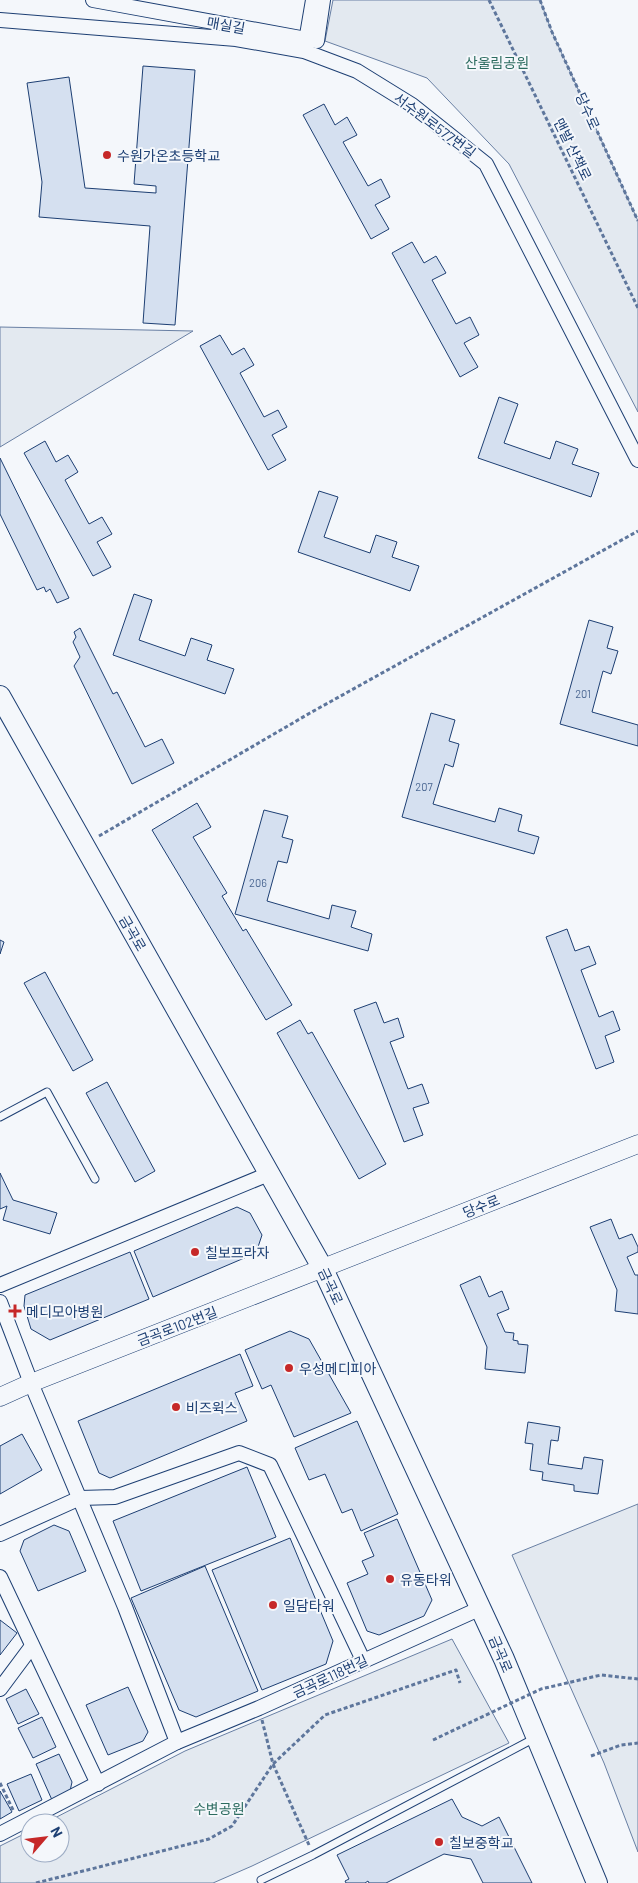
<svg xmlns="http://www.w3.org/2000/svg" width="638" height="1883" font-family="Barlow,'Noto Sans KR',sans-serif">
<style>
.green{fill:#e3e9f0;stroke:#687fa3}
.building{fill:#d5e0f0;stroke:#1d3f73}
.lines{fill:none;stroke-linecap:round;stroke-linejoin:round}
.service-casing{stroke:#1d3f73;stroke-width:9}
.minor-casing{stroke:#1d3f73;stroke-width:16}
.tertiary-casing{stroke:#1d3f73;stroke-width:19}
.secondary-casing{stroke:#1d3f73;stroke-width:22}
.path{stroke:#5e769c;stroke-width:3;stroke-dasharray:4 2.5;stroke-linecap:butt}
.service{stroke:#f4f7fb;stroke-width:7}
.minor{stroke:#f4f7fb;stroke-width:14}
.tertiary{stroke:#f4f7fb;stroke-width:18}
.secondary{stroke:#f4f7fb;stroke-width:20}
.path-bridge{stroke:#5e769c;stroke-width:3;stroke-dasharray:4 2.5;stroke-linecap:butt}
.poi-dot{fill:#c62828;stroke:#f4f7fb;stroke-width:2}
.labels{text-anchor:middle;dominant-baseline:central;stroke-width:4;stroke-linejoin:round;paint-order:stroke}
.number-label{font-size:11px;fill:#4b6792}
.street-label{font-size:14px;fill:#1d3f73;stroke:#f4f7fb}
.park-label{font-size:14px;fill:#2c6c60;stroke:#f4f7fb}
.poi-label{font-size:14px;fill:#1d3f73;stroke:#f4f7fb;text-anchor:start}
</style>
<rect width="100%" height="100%" fill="#f4f7fb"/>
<!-- green -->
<g class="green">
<polygon points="333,0 540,0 552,32 638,221 638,412 509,164 427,78 325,41"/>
<polygon points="0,327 193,331 0,447"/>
<polygon points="638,1504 638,1852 604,1763 512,1555"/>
<polygon points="452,1639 509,1743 252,1866 213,1883 0,1883 0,1846 30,1831 30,1853 60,1853 60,1823 45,1823 185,1751"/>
</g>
<!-- building -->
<g class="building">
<polygon points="143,66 195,70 175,325 143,323 150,226 39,217 42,182 27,83 69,77 85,188 156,193 156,186 134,184"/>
<polygon points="324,104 335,125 347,117 357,135 343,142 368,186 381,179 390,197 375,205 389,229 371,239 303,115"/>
<polygon points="412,242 424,263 436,256 446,273 432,280 456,324 470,317 479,335 464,343 478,367 460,377 392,253"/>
<polygon points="220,335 232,355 244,348 254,365 240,373 264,417 278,410 287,427 272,435 286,460 268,470 200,346"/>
<polygon points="499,397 518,404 504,443 550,459 556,441 578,449 572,464 599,473 591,497 478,458"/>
<polygon points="45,441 56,462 68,455 78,472 65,480 89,524 102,517 112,534 97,542 111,567 93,576 24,453"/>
<polygon points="0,458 69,598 57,603 50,589 46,592 44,587 37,590 0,514"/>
<polygon points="319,491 338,497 324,537 370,553 376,535 397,542 392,557 419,566 410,591 298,552"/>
<polygon points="134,594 152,600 139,640 185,656 191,638 212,645 207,660 234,669 225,694 113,655"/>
<polygon points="589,620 613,627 607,648 618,651 611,674 603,671 592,712 638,725 638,746 560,724"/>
<polygon points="80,628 113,694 117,692 145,747 162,739 174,763 132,784 74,666 80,657 73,642 76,637 74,632"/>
<polygon points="431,713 455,720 449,741 459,744 453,767 445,764 433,804 495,822 499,808 522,815 518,831 539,837 534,854 402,817"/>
<polygon points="197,803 211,827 193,837 227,893 222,896 243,931 246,929 292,1005 266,1020 152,830"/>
<polygon points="264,810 288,816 282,837 293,840 287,863 278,861 267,901 329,919 332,905 356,911 351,927 372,934 368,951 235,914"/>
<polygon points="567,929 575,951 589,946 596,964 581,970 599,1017 613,1011 620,1030 605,1036 614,1062 596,1069 546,937"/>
<polygon points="0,940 4,942 0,954"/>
<polygon points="45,972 93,1060 73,1071 24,983"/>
<polygon points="376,1002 384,1023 398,1018 404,1037 390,1042 408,1089 422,1084 429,1103 413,1108 423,1135 404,1142 354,1010"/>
<polygon points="300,1020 308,1034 312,1032 386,1164 359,1179 277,1033"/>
<polygon points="107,1082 155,1171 135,1182 86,1093"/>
<polygon points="0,1173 13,1200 57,1213 50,1234 3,1220 7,1206 0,1209"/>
<polygon points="237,1207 250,1213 262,1235 256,1253 153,1297 134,1251"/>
<polygon points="611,1219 619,1239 632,1234 638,1247 638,1252 627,1257 635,1275 638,1275 638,1314 615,1311 617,1290 590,1227"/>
<polygon points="130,1252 149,1299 50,1340 31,1329 24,1306 25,1295"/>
<polygon points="480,1276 489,1297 502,1291 509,1309 497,1314 505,1332 514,1333 513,1340 518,1341 518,1344 528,1345 525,1373 485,1369 487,1347 460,1285"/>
<polygon points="290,1331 309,1339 351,1413 294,1437 271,1385 262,1389 245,1350"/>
<polygon points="240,1354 253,1386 235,1393 247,1421 110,1478 99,1473 78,1421"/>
<polygon points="357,1421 398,1514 361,1531 352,1509 342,1513 325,1474 309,1480 295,1448"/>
<polygon points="528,1422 560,1427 558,1441 551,1440 548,1464 582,1469 584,1457 603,1460 598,1494 574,1491 574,1485 542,1480 543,1472 530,1470 533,1444 525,1443"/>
<polygon points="22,1434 42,1470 0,1494 0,1446"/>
<polygon points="247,1467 276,1537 141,1591 113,1521"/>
<polygon points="397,1519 432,1600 424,1616 379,1635 367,1631 347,1583 368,1574 362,1561 374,1556 364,1533"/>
<polygon points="54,1525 69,1531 86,1571 38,1591 20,1551 24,1540"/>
<polygon points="290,1538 333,1641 326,1664 262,1690 212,1570"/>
<polygon points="205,1566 258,1691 196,1717 179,1710 131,1598"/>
<polygon points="0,1620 17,1633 0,1655"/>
<polygon points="128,1687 148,1732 143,1741 108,1755 86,1705"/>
<polygon points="26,1689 39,1714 18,1724 6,1699"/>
<polygon points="42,1717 56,1747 33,1758 18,1728"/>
<polygon points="59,1754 72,1782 70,1791 52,1800 36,1764"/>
<polygon points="31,1774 42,1800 19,1811 7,1784"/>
<polygon points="0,1791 12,1812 0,1819"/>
<polygon points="452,1799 462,1817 482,1826 499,1817 532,1883 483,1883 471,1859 444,1854 386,1883 369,1883 368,1881 365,1883 346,1883 345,1881 349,1879 337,1855"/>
</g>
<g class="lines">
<defs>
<g id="service">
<polyline points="0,1117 47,1092 95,1179"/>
<polyline points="261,1880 313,1855 535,1738"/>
</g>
<g id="minor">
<polyline points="93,0 317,41 323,0"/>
<polyline points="0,20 236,39 304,51 357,71 412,105 486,164 638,460"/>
<polyline points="305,47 313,0"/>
<polyline points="0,1285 271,1173"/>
<polyline points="0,1302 31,1383 125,1607 177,1742"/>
<polyline points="0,1534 80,1498 115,1497 239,1453 270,1465 363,1660"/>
<polyline points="0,1577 98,1784"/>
<polyline points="0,1689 32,1646"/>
<polyline points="0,1834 177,1742 259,1708 481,1608"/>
</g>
<polyline id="tertiary" points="0,1397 31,1383 638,1144"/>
<polyline id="secondary" points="0,696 323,1269 504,1659 597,1883"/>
</defs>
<!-- service casing -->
<use href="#service" class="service-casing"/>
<!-- minor casing -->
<use href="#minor" class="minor-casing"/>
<!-- tertiary casing -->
<use href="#tertiary" class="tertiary-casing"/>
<!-- secondary casing -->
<use href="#secondary" class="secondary-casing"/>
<!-- path -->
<g class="path">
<polyline points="489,0 638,308"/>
<polyline points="540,0 552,32 638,221"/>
<polyline points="99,836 310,713 638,531"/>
<polyline points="262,1720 273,1764 309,1845"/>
<polyline points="591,1756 621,1745 638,1743"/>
<polyline points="0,1783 14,1812"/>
<polyline points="36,1883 209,1839 232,1826 273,1764 325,1715 456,1670 460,1683"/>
</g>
<!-- service -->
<use href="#service" class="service"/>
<!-- minor -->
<use href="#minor" class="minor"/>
<!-- tertiary -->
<use href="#tertiary" class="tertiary"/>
<!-- secondary -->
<use href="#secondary" class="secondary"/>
<!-- path-bridge -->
<polyline class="path-bridge" points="433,1740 541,1689 601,1675 638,1679"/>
</g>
<!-- markers -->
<g class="poi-dot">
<circle cx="107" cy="155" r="5"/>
<circle cx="195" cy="1252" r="5"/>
<path d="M12.5 1303.5h5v5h5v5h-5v5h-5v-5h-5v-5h5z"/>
<circle cx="289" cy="1368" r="5"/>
<circle cx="176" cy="1407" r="5"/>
<circle cx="390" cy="1579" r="5"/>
<circle cx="273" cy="1605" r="5"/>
<circle cx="439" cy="1842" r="5"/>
</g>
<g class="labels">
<!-- number labels -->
<g class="number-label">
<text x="583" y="693">201</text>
<text x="424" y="786">207</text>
<text x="258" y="882">206</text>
</g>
<!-- street labels -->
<g class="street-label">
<text transform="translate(226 25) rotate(10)">매실길</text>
<text transform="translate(588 111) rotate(66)">당수로</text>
<text transform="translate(435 125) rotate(37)">서수원로577번길</text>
<text transform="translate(573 149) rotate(64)">맨발 산책로</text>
<text transform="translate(133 933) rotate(60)">금곡로</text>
<text transform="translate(481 1206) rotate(-22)">당수로</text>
<text transform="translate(331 1286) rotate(65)">금곡로</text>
<text transform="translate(177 1326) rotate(-21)">금곡로102번길</text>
<text transform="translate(501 1654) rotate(67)">금곡로</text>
<text transform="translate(330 1676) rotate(-25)">금곡로118번길</text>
</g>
<!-- park labels -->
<g class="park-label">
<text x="497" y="62">산울림공원</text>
<text x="219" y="1808">수변공원</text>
</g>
<!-- poi labels -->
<g class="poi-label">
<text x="117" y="155">수원가온초등학교</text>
<text x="205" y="1252">칠보프라자</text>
<text x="26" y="1311">메디모아병원</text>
<text x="299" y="1368">우성메디피아</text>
<text x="186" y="1407">비즈윅스</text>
<text x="400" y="1579">유동타워</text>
<text x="283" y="1605">일담타워</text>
<text x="449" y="1842">칠보중학교</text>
</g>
</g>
<!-- north arrow -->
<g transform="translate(45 1838) rotate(62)"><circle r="24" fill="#f4f7fb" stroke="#9eadc5"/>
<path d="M0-4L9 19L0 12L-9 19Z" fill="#c62828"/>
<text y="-8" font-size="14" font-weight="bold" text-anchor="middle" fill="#1d3f73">N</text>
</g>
</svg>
